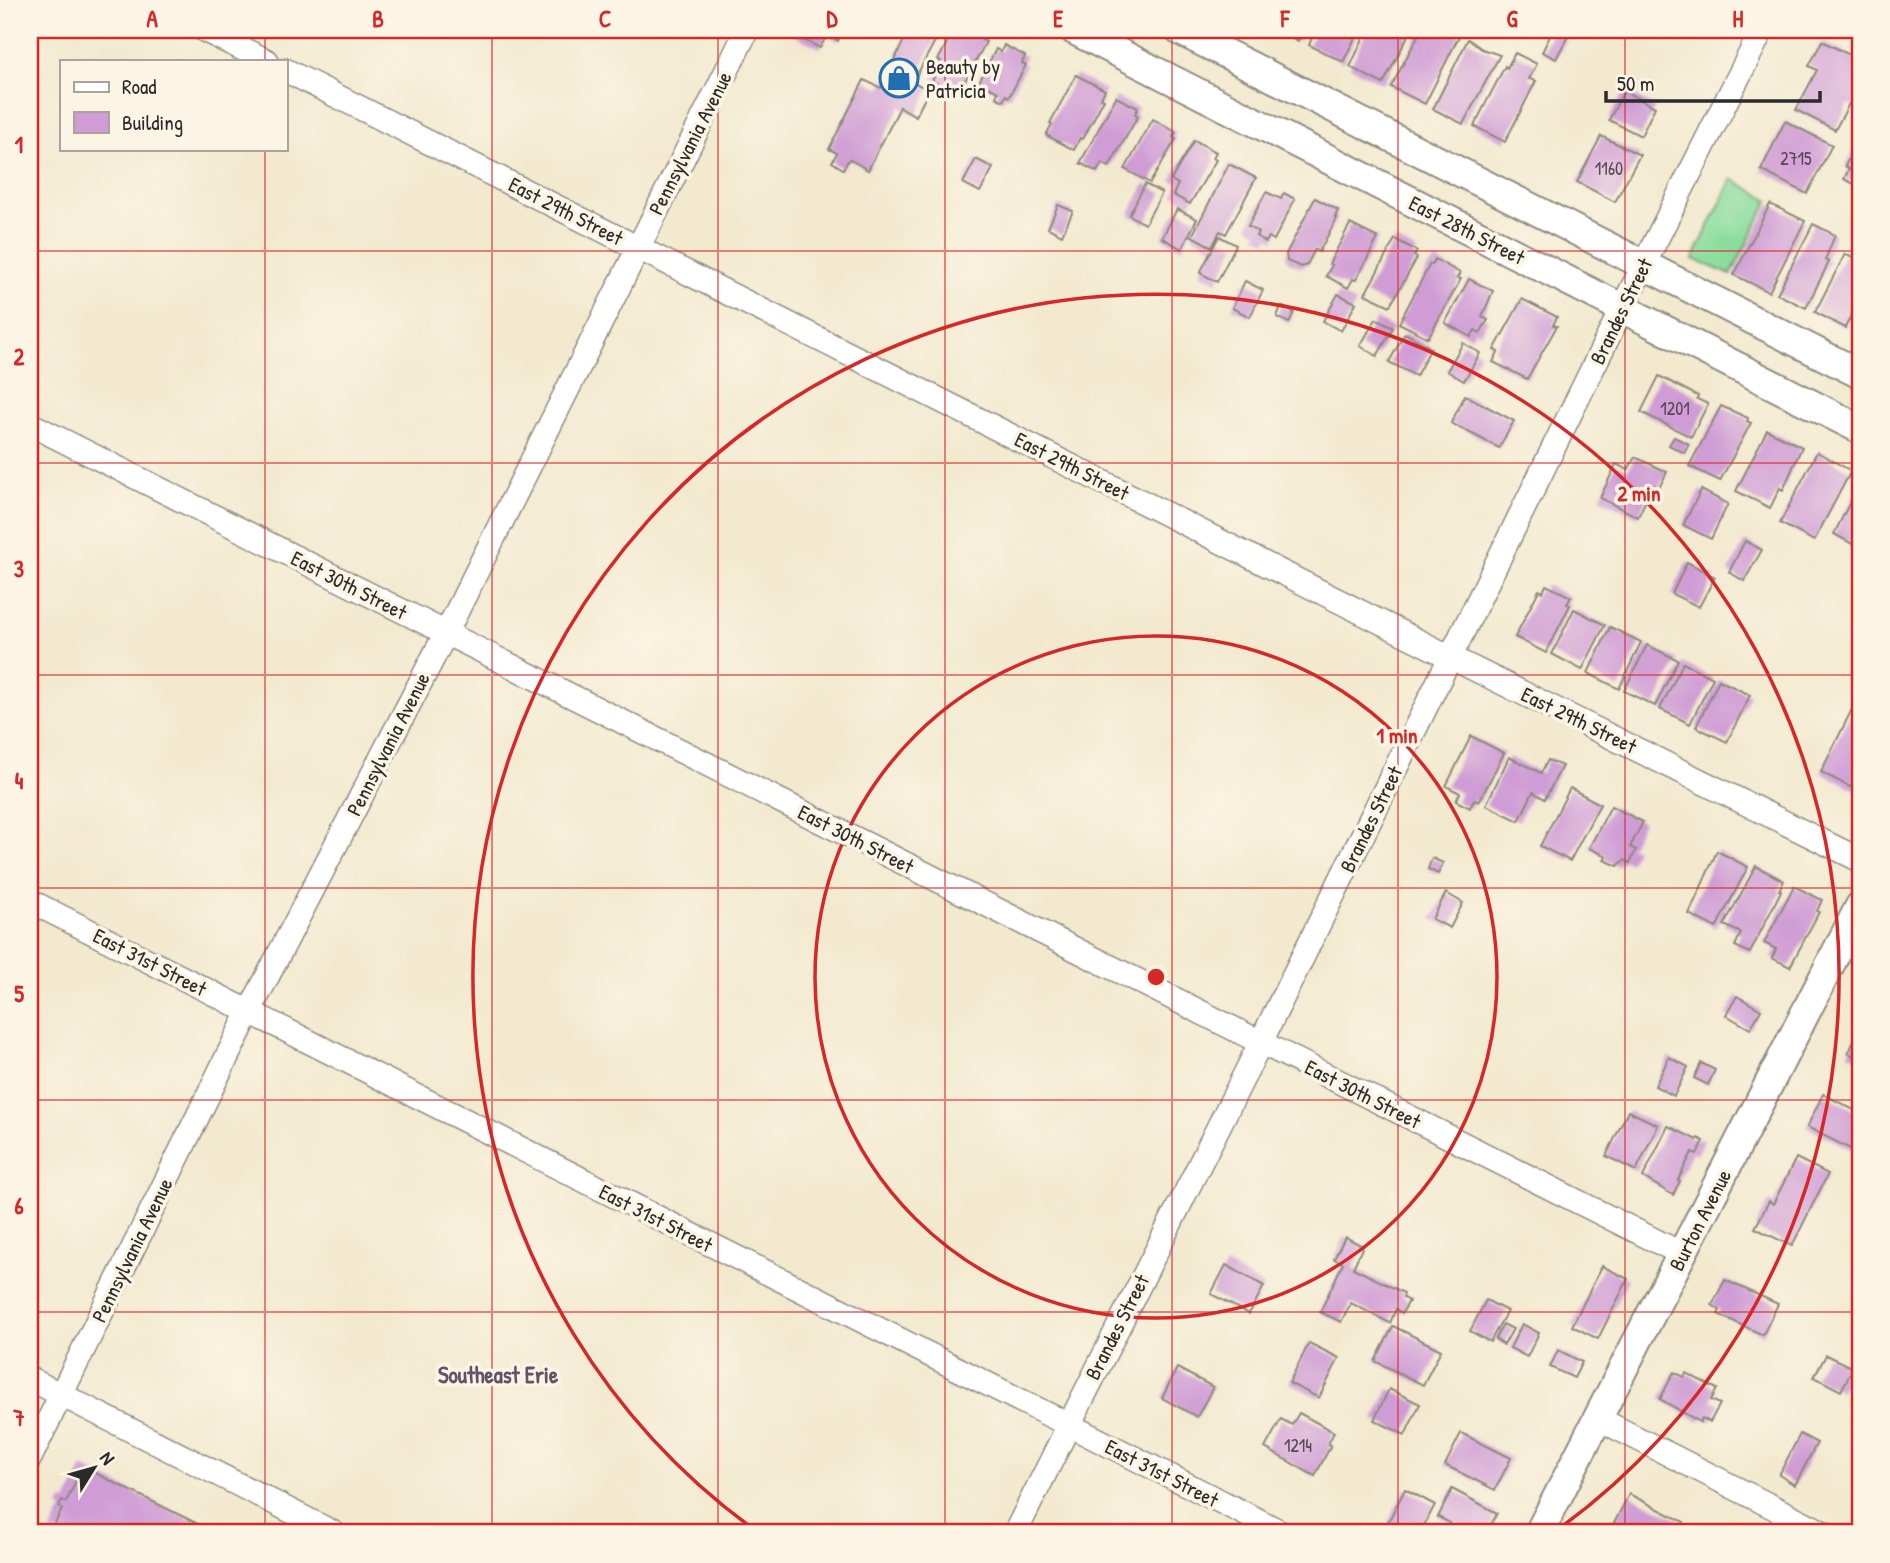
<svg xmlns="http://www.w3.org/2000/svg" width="1890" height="1563" font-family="'Patrick Hand',sans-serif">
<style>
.green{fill:#8add9e;stroke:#5a8464;stroke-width:2}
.building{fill:#cf9cd5}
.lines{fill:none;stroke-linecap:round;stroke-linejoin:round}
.minor-casing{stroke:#8e8a7d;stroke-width:26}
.tertiary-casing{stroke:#8e8a7d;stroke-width:32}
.minor{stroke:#fff;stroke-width:23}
.tertiary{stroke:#fff;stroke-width:28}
.grid{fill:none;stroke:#d62828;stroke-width:2;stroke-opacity:0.55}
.ring{fill:none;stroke:#d62828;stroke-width:3.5}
.labels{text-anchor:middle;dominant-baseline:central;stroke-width:7;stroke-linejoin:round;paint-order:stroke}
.number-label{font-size:18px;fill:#544756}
.poi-label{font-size:21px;fill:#2b2b2b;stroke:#fcf5e5;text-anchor:start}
.street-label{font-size:21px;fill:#2b2b2b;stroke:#fcf5e5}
.neighbourhood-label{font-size:23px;font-weight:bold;fill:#645366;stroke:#fcf5e5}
.centre{fill:#d62828;stroke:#fcf5e5;stroke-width:3.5}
.ring-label{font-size:21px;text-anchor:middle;font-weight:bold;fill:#d62828;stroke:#fcf5e5;stroke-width:7;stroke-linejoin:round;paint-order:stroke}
.neatline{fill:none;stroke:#d62828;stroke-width:2.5}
.grid-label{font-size:23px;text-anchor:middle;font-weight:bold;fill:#d62828}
</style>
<rect width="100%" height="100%" fill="#fcf5e5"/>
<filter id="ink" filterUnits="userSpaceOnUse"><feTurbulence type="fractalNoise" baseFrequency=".0143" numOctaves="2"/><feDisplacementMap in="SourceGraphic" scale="14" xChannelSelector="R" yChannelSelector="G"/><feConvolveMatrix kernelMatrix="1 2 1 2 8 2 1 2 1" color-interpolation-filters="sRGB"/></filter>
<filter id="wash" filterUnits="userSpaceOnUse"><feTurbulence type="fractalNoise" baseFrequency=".00686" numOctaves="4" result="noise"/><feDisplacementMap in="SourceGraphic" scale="28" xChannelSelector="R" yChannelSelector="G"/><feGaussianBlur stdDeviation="1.57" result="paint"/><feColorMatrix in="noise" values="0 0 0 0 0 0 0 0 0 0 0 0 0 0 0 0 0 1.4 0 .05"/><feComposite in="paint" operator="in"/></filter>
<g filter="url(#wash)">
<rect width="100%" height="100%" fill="#f2e9cf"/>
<!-- green -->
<polygon class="green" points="1732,179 1769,200 1731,275 1693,259"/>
<g id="blocks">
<!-- building -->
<g class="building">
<polygon points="795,30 844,30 838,41 827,35 820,48 793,35"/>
<polygon points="903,30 941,30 913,82 929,90 916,116 900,107 868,170 849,159 843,169 832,162 837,153 829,149 864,80 881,88 905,38 899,35"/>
<polygon points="954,30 979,30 985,33 982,40 986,42 958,94 932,81 941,61 938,60"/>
<polygon points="1277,30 1304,30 1298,41"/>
<polygon points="1315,30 1359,30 1343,62 1309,45"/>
<polygon points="1367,30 1411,30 1383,84 1350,67"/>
<polygon points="1421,30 1449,30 1460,34 1425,104 1391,87"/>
<polygon points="1553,30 1561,30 1569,34 1556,59 1542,52"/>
<polygon points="1468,39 1482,49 1500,55 1463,124 1433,109"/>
<polygon points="1822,41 1860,60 1860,83 1857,88 1860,90 1860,111 1849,104 1835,130 1796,110 1817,70 1809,66"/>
<polygon points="1004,45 1025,56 1022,63 1026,65 1009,97 1006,95 1003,101 996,97 998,92 979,82 996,49 1001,52"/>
<polygon points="1515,53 1537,64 1529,79 1536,81 1505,142 1474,126 1505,66 1507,68"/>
<polygon points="1076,75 1105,90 1101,98 1104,99 1083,139 1080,138 1074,150 1046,135 1052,124 1050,123"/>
<polygon points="1624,91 1655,107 1641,136 1609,120"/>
<polygon points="1116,97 1138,108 1135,114 1138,116 1109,167 1102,163 1097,172 1080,163"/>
<polygon points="1153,119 1176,132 1173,137 1176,139 1150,183 1125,169"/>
<polygon points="1785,121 1832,145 1807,194 1761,170"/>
<polygon points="1601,136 1640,155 1615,202 1577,182"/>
<polygon points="1194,140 1216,152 1213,158 1216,160 1190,204 1173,195 1178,184 1171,180"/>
<polygon points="1856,145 1860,147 1860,187 1844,179 1849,169 1845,166"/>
<polygon points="976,159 993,168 980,192 963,183"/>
<polygon points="1229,164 1256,178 1226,234 1220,231 1212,247 1192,236"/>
<polygon points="1145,184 1162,193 1145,224 1129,215"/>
<polygon points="1266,192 1281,199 1284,193 1295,199 1274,240 1269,237 1266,242 1256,236 1258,232 1248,226"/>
<polygon points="1315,198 1338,210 1335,217 1337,218 1319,252 1315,249 1307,265 1301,267 1287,261 1286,254"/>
<polygon points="1770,204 1805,221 1769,292 1734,275"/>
<polygon points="1058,205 1073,211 1062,235 1048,228"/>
<polygon points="1177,209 1197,219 1182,249 1162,238"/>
<polygon points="1350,224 1378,238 1356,280 1353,279 1348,288 1326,276 1332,265 1329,264"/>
<polygon points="1813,224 1835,235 1825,260 1829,262 1806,308 1777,294"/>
<polygon points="1219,236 1236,245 1217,282 1200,273"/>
<polygon points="1395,239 1417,251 1414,256 1417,258 1390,306 1365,294"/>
<polygon points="1845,254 1860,262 1856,270 1860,272 1860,297 1845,328 1815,312"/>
<polygon points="1435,259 1460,273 1457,278 1461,279 1428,338 1399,323 1430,264 1432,265"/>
<polygon points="1469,279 1493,291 1482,317 1488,320 1480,333 1475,330 1471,337 1445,323"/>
<polygon points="1245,281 1263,290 1250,317 1232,308"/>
<polygon points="1338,294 1356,303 1341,331 1323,321"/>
<polygon points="1522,299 1557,317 1553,325 1557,326 1527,379 1493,362 1498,352 1494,350"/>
<polygon points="1281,306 1294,312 1289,323 1277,317"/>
<polygon points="1376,319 1393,328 1377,356 1360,346"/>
<polygon points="1405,333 1431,348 1416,376 1389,362"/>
<polygon points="1463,343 1480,353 1464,381 1447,371"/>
<polygon points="1659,376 1698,396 1697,399 1708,404 1691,437 1641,412"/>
<polygon points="1465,395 1514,421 1499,448 1451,423"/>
<polygon points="1721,406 1748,418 1747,421 1751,423 1720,481 1689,466"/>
<polygon points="1767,430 1802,447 1783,490 1780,488 1770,508 1736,491"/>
<polygon points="1674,437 1689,444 1684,453 1669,445"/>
<polygon points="1817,452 1851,471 1814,541 1780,523"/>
<polygon points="1635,457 1667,472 1659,488 1653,485 1638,517 1600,498 1616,464 1628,470"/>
<polygon points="1857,488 1860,490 1860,548 1834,534"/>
<polygon points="1701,490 1728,504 1711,539 1683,525"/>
<polygon points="1745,541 1762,550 1744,581 1729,572"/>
<polygon points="1687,562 1715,577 1699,607 1672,594"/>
<polygon points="1546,585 1571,597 1567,604 1570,605 1546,653 1515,637 1539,590 1543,592"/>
<polygon points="1574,609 1605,625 1582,670 1552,654"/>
<polygon points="1610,627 1641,642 1619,689 1588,673"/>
<polygon points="1647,645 1678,660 1655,706 1624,691"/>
<polygon points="1683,663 1713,678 1690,724 1660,709"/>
<polygon points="1719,680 1750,695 1727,742 1696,727"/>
<polygon points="1860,693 1860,792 1821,772"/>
<polygon points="1471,736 1504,753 1479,802 1474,800 1470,808 1456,801 1460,793 1446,786"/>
<polygon points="1509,757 1541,773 1548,760 1562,766 1545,799 1533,792 1519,821 1486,805"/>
<polygon points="1570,788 1600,804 1570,861 1540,846"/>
<polygon points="1611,806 1643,822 1630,847 1636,850 1630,863 1624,860 1618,866 1604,860 1606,856 1589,848"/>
<polygon points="1717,851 1748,867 1716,928 1689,914"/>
<polygon points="1432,858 1443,863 1438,874 1428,869"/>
<polygon points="1756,866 1784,881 1779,890 1781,891 1750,953 1735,946 1741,933 1724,925"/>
<polygon points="1794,886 1822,900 1817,911 1819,912 1790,967 1772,958 1776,949 1764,943"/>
<polygon points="1446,893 1463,903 1450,928 1432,919"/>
<polygon points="1737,996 1761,1010 1750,1029 1726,1015"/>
<polygon points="1857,1036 1860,1038 1860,1059 1848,1053"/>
<polygon points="1669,1057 1688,1067 1674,1096 1655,1086"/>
<polygon points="1701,1063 1715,1070 1708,1085 1694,1078"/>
<polygon points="1823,1094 1860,1113 1858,1153 1807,1127"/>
<polygon points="1628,1111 1658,1125 1636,1171 1606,1156"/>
<polygon points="1668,1126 1697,1140 1698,1138 1704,1141 1697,1154 1692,1152 1678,1180 1680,1181 1673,1195 1643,1177"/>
<polygon points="1796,1158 1828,1174 1792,1246 1755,1228 1769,1201 1773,1204"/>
<polygon points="1345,1237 1363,1246 1353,1268 1404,1293 1403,1297 1409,1301 1402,1313 1396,1309 1390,1323 1351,1303 1341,1322 1320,1312 1343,1263 1334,1259"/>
<polygon points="1226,1265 1264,1286 1249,1314 1211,1294"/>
<polygon points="1602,1266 1628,1279 1598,1339 1572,1326"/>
<polygon points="1725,1280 1778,1304 1763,1335 1718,1314 1720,1310 1712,1305"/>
<polygon points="1486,1300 1507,1311 1490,1342 1470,1331"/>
<polygon points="1503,1324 1513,1329 1504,1345 1495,1339"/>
<polygon points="1522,1324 1539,1333 1527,1357 1510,1348"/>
<polygon points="1393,1326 1441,1350 1423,1385 1375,1361"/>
<polygon points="1309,1343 1339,1358 1319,1398 1289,1383"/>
<polygon points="1558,1350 1582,1362 1574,1378 1550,1367"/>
<polygon points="1826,1355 1853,1368 1841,1391 1814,1377"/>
<polygon points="1177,1368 1213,1387 1197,1417 1162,1398"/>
<polygon points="1674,1372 1684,1377 1686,1373 1717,1389 1711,1400 1720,1404 1710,1422 1702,1418 1700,1422 1660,1399"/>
<polygon points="1389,1389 1420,1404 1405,1435 1374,1420"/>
<polygon points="1299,1413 1334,1432 1328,1444 1331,1445 1315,1476 1265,1448 1281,1419 1292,1425"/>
<polygon points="1461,1433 1511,1458 1495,1490 1445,1465"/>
<polygon points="1800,1434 1817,1443 1795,1485 1779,1475"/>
<polygon points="83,1467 216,1533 50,1533 62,1509 59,1507 62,1500 66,1502"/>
<polygon points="1405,1489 1435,1505 1420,1533 1410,1533 1388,1522"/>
<polygon points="1452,1489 1497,1513 1487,1533 1444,1533 1450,1523 1438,1517"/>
<polygon points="1629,1494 1684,1522 1678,1533 1609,1533"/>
</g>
</g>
</g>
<g filter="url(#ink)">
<use href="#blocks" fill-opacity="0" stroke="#8e8a7d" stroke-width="2"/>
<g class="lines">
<defs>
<g id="minor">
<polyline points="204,30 267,61"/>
<polyline points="285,70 1450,657 1860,860"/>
<polyline points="30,424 1682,1254"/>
<polyline points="30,901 1283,1533"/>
<polyline points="30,1379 334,1533"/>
<polyline points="1599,1419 1824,1533"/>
<polyline points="30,1458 249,1012 446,633 747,30"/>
<polyline points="1015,1533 1247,1070 1643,266 1762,30"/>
</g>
<g id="tertiary">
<polyline points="1074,30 1860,429"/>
<polyline points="1179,30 1860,374"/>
<polyline points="1539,1533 1860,906"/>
</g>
</defs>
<!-- minor casing -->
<use href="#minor" class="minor-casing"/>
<!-- tertiary casing -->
<use href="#tertiary" class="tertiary-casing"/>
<!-- minor -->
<use href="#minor" class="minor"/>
<!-- tertiary -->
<use href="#tertiary" class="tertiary"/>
</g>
</g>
<!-- grid -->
<path class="grid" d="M265,30V61M492,30V1533M718,30V1533M945,30V1533M1172,30V1533M1398,30V1533M1625,30V1533M265,149V1533M30,251H1860M30,463H1860M30,675H1860M30,888H1860M30,1100H1860M30,1312H1860"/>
<!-- distance rings -->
<g class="ring">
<circle cx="1156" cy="977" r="341"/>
<path d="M759 1533A683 683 0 1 1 1553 1533"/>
</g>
<!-- icons -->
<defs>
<symbol id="shop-ring" viewBox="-11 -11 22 22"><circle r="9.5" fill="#fcf5e5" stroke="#1f6fb2" stroke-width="1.5"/><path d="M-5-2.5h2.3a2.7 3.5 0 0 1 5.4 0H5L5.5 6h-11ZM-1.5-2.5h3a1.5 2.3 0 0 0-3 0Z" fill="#1f6fb2"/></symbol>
</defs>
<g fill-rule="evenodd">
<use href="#shop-ring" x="877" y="56" width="44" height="44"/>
</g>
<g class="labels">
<!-- number labels -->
<g class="number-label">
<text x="1796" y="158">2715</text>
<text x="1609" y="168">1160</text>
<text x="1675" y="408">1201</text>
<text x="1298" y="1445">1214</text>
</g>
<!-- poi labels -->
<g class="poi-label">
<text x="926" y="66">Beauty by<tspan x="926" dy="24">Patricia</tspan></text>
</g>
<!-- street labels -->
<g class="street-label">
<text transform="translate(690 143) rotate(-63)">Pennsylvania Avenue</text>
<text transform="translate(566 211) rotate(27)">East 29th Street</text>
<text transform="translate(1467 230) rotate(27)">East 28th Street</text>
<text transform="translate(1621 311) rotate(-64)">Brandes Street</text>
<text transform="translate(1072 466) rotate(27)">East 29th Street</text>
<text transform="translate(349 585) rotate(27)">East 30th Street</text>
<text transform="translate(1579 720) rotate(26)">East 29th Street</text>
<text transform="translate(388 744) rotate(-63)">Pennsylvania Avenue</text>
<text transform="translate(1371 819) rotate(-64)">Brandes Street</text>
<text transform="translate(856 839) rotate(27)">East 30th Street</text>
<text transform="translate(150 962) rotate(27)">East 31st Street</text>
<text transform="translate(1363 1094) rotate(27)">East 30th Street</text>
<text transform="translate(656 1218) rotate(27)">East 31st Street</text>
<text transform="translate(1700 1220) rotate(-63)">Burton Avenue</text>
<text transform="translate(132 1250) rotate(-64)">Pennsylvania Avenue</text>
<text transform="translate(1117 1327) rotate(-63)">Brandes Street</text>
<text transform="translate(1162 1473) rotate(27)">East 31st Street</text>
</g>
<!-- neighbourhood labels -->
<g class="neighbourhood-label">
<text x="498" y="1374">Southeast Erie</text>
</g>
</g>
<circle cx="1156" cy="977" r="10" class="centre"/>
<g class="ring-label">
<text x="1639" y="501">2 min</text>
<text x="1397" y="743">1 min</text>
</g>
<!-- margin -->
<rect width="1890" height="1563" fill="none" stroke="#fcf5e5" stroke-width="77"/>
<!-- legend -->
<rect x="60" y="60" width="228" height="91" fill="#fcf5e5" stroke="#a8a49b" stroke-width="2"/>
<rect x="74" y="82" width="35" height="10" fill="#ffffff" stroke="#a8a49b" stroke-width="2"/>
<text x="122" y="94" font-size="21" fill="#2b2b2b">Road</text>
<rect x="74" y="112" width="35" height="21" fill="#cf9cd5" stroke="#a8a49b" stroke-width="2"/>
<text x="122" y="130" font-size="21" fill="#2b2b2b">Building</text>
<!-- north arrow -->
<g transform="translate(94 1468) rotate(53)" stroke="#fcf5e5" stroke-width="5" paint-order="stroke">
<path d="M0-5L12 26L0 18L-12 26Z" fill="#2b2b2b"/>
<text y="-10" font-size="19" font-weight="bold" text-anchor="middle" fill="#2b2b2b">N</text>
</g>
<!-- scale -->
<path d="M1606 91v10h214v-10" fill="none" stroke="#2b2b2b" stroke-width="3.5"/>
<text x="1617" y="91" font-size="21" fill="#2b2b2b" stroke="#fcf5e5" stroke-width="5" paint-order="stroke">50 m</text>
<rect x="38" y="38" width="1814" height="1486" class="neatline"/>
<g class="grid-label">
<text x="152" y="27">A</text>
<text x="378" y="27">B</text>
<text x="605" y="27">C</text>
<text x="832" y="27">D</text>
<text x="1058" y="27">E</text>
<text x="1285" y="27">F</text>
<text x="1512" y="27">G</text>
<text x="1738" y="27">H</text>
<text x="19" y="153">1</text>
<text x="19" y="365">2</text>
<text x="19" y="577">3</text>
<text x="19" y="789">4</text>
<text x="19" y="1002">5</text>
<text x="19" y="1214">6</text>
<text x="19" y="1426">7</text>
</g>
</svg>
